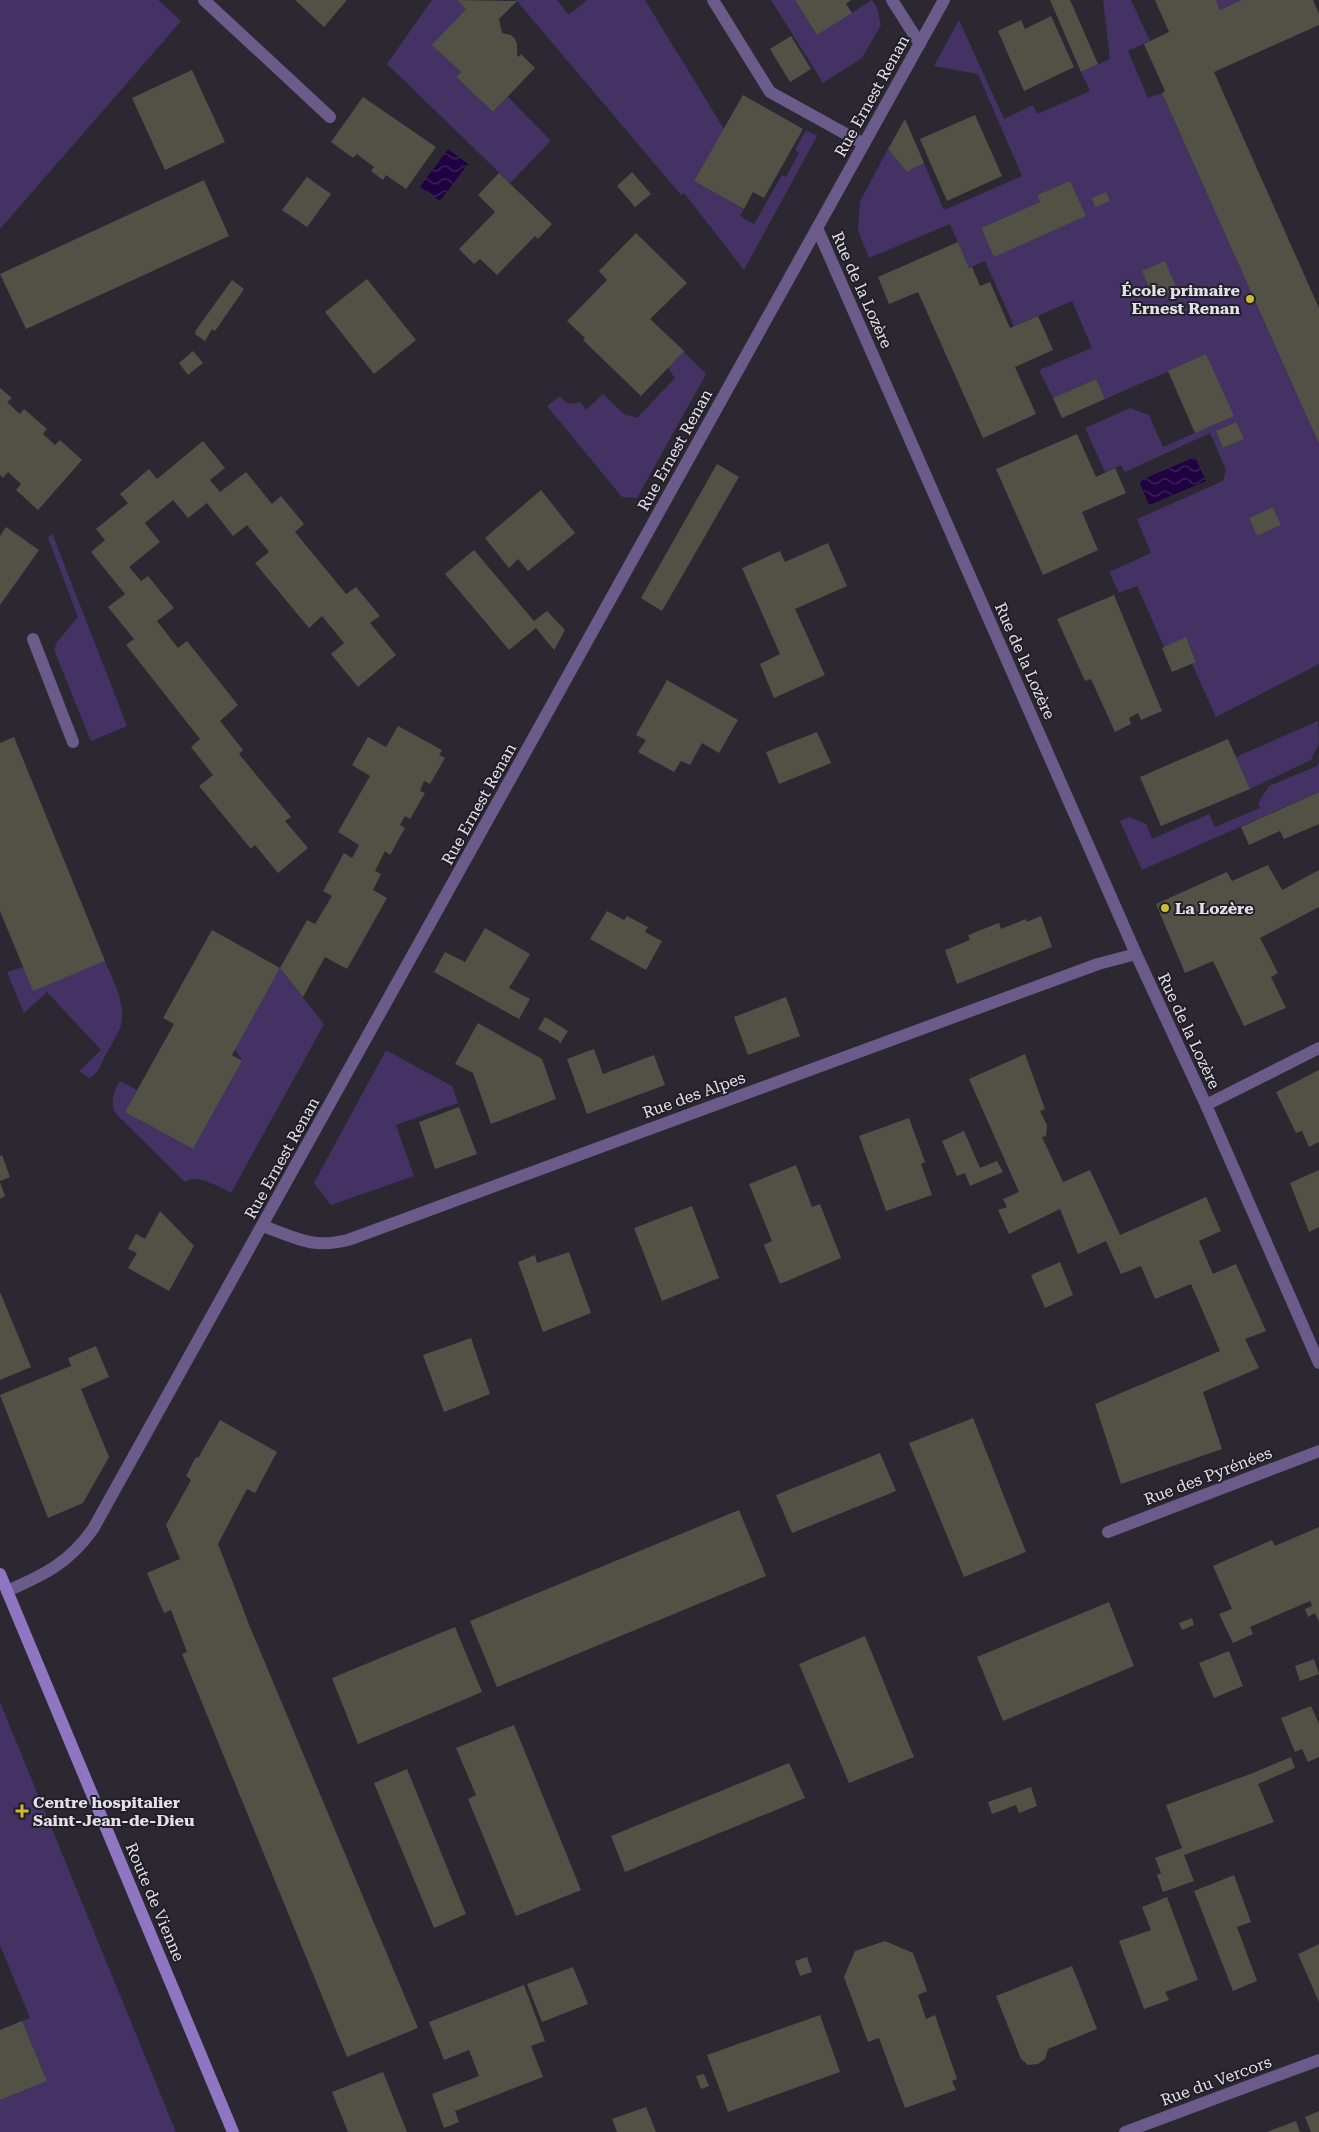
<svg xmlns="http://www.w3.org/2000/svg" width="1319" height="2132" font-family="'Roboto Serif',serif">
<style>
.grass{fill:#433263;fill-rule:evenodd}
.water{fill:url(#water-waves)}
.building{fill:#525146}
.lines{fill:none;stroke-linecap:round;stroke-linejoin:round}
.lane{stroke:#6a5b8b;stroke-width:12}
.street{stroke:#6a5b8b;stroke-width:12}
.secondary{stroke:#8f75c2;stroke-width:12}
.poi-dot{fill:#ceb938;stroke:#211e27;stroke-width:2}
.labels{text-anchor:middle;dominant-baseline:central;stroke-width:4;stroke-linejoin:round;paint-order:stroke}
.street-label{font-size:16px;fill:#e3e1e8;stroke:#211e27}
.poi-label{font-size:16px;font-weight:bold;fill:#e3e1e8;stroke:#211e27;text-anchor:start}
</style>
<defs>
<pattern id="water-waves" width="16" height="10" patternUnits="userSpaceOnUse" patternTransform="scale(1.25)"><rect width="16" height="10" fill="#200141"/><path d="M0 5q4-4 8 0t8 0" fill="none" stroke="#40265c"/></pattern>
</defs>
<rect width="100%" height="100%" fill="#2b2831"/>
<!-- grass -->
<g class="grass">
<polygon points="0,0 158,0 181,21 0,229"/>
<polygon points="432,0 457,0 466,9 433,45 461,72 456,77 493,112 508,97 551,141 510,183 387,64"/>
<polygon points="516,0 557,0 569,15 587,0 645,0 724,129 694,181 744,209 740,216 754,224 782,175 786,177 799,153 795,150 806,130 817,136 744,270 684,193 681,195"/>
<polygon points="771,0 795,0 817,35 872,0 877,8 881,25 862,58 823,83"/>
<path d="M1103,0H1131L1150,41L1128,51L1148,98L1162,93L1319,444V664L1216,717L1192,664L1196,661L1186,638L1164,647L1137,586L1119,593L1109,572L1151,553L1137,519L1223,481L1226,470L1210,433L1125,472L1121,465L1105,472L1085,428L1130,408L1149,415L1163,447L1233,416L1206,355L1105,399L1096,379L1053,398L1039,370L1092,348L1072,301L1014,326L985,261L969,268L950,224L869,258L858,230L860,201L888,149L907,172L924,163L944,210L1022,176L978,74L934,66L959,20L1004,119L1033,105L1037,114L1090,91L1081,72L1110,59ZM1070,181L1085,216L994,256L981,228L1040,202L1037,195ZM1142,271L1177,289L1155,299ZM1236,422L1243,439L1223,448L1216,431ZM1273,507L1281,525L1257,536L1249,518Z"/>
<polygon points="1216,0 1241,0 1220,10"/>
<path d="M683,351L706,374L637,498L622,497L547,406L560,396C566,404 571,405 580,402L586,410L603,394L624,414L637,418L675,378L667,367Z"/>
<polygon points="52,533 127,726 91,741 54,650 57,642 78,617 48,538"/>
<polygon points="1318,721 1319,743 1311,760 1250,789 1236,757"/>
<polygon points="1319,761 1319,792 1142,870 1120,821 1129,817 1146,824 1152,839 1209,814 1215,827 1260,808 1258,803 1269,786 1317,766"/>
<path d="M105,961C113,981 128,1006 120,1028C116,1038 110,1047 105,1056C101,1064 98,1075 89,1078L79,1071L101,1050L47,992L24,1013L7,972L23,967L33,990Z"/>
<path d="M280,968L324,1024L231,1193C218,1187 198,1173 185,1182L115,1113C110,1102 114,1091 120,1081L137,1090L126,1112L193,1149L242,1061L235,1049Z"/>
<polygon points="386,1050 452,1086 458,1103 396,1125 414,1176 331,1205 314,1183"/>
<polygon points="0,1702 176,2132 0,2132 0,2100 47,2081 22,2021 30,2018 0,1945"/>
</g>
<!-- water -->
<g class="water">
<polygon points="448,149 468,164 440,201 420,187"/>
<polygon points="1195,457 1206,481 1149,505 1139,481"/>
</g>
<!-- building -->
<g class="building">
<polygon points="295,0 347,0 324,27"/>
<polygon points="457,0 517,1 499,19 502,33 511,35 515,39 517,44 517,55 519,57 521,54 535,68 493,112 456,77 461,72 432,45 466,9"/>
<polygon points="795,0 851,0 846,4 852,13 817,35"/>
<polygon points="1050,0 1070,0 1098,64 1081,72"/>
<polygon points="1155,0 1216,0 1220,10 1241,0 1313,0 1319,14 1319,25 1214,72 1319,308 1319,444 1162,93 1165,91 1144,44 1169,32"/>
<polygon points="1051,16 1074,67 1024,91 998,31 1021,20 1025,29"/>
<polygon points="791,36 811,69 790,82 770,49"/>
<polygon points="192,70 225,142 165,170 132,98"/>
<polygon points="743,95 803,129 764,198 753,192 744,209 694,181"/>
<polygon points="363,97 436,147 406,189 386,175 383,180 371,171 374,167 357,154 353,158 331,142"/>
<polygon points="975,115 1002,176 947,201 920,139"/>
<polygon points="905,119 924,163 907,172 888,149"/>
<polygon points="632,172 651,194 635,207 617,186"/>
<polygon points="499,173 552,224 538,239 535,236 497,275 480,259 474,264 459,249 495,212 478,195"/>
<polygon points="307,177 331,194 307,227 282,210"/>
<polygon points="204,180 229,236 26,329 0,274"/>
<polygon points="1070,181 1086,216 994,257 981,228 1040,202 1037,195"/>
<polygon points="1106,192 1110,201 1095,207 1092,198"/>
<polygon points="636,233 687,283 650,319 684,351 641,396 583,340 585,338 567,321 607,280 599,271"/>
<polygon points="958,242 969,268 972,267 980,286 990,282 1010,328 1038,316 1053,350 1015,367 1036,414 983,438 918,292 889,304 878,277"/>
<polygon points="1165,261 1177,289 1154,299 1142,271"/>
<polygon points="367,279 416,340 374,374 325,312"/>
<polygon points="232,280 244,289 215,331 212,329 205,341 195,334 196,330"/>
<polygon points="193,351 203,363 188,375 179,363"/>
<polygon points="1206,354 1234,416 1195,433 1168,371"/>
<polygon points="1096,379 1105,399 1062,418 1053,398"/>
<polygon points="0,388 12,398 7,402 20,414 24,409 47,429 43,434 55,445 60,440 82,460 38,510 16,490 21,484 8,472 3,478 0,475"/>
<polygon points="1236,422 1244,439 1223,448 1216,431"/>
<polygon points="1077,434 1096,477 1115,468 1126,493 1082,512 1098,550 1043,575 996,469"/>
<polygon points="203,441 225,468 210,480 220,492 246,472 272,504 281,496 304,524 295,532 346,594 356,587 380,616 370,623 396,655 358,687 331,654 344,643 322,616 309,628 255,563 269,552 247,525 233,536 207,503 188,518 173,500 145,523 160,542 129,567 141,581 148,576 174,608 157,621 178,648 187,641 238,705 220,721 243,750 239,754 291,817 285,821 308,848 278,873 255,845 251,849 199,786 213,775 191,747 200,739 126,645 134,639 108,607 125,594 91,552 105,540 96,529 128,503 120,494 149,469 157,479"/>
<polygon points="717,464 739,477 662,611 641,598"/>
<polygon points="541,490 575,533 528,571 518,559 509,568 485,538"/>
<polygon points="1273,507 1281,525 1257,536 1249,518"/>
<polygon points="6,527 39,550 0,605 0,536"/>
<polygon points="828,543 847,586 795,609 825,675 774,698 760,664 780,654 742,568 780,551 785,562"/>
<polygon points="474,550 534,621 547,611 565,630 554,650 536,628 509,650 445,574"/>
<polygon points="1114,595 1162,711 1141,720 1138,713 1129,718 1131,724 1115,732 1091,679 1085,681 1057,619"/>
<polygon points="1186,637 1196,662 1172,672 1162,648"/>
<polygon points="667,680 738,720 719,753 702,743 690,765 681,761 674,772 638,752 646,740 636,735"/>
<polygon points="398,726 442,750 439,755 445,758 430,784 424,781 420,791 425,793 410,819 405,816 400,825 405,828 390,855 385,851 375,871 381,874 373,890 387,898 347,969 325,957 303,997 280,968 307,920 315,924 332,896 323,891 344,853 352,858 359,845 338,832 370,776 352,765 368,737 386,747"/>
<polygon points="817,732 831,763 779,784 766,752"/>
<polygon points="14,737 105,961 33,991 0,911 0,743"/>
<polygon points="1228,739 1250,789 1161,826 1140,777"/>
<polygon points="1319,792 1319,824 1284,839 1280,831 1249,845 1241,827"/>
<polygon points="1268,865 1282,890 1319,870 1319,907 1260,938 1278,973 1271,977 1286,1008 1244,1026 1213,961 1185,973 1156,904 1227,872 1232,881"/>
<polygon points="607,911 624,920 627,916 648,927 645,932 662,941 646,970 590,939"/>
<polygon points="1041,916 1052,947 957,984 945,950 970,940 968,935 999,923 1001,929 1026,919 1027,922"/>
<polygon points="485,928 530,954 509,988 530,999 519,1019 434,972 445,952 465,962"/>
<polygon points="212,930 280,968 232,1055 242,1061 193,1149 125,1112 174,1024 163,1018"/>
<polygon points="786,997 800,1036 748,1055 734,1017"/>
<polygon points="545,1017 568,1031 560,1044 559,1041 538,1029"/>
<polygon points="478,1023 542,1059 556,1099 491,1124 473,1073 455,1064"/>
<polygon points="594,1049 603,1074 654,1055 665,1085 587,1114 567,1059"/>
<polygon points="1025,1054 1045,1109 1040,1111 1047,1125 1046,1136 1042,1137 1063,1182 1090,1170 1120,1235 1206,1197 1221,1231 1199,1241 1213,1274 1236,1264 1266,1331 1245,1339 1259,1368 1203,1392 1222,1449 1121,1484 1095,1404 1220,1351 1191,1284 1155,1299 1141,1266 1121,1274 1106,1241 1078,1254 1060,1209 1009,1234 998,1210 1007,1207 1003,1199 1019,1192 969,1079"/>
<polygon points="1319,1070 1319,1142 1309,1147 1302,1131 1296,1133 1276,1092"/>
<polygon points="459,1107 477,1154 435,1169 419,1122"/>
<polygon points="909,1118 925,1162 921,1164 932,1195 886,1211 859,1136"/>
<polygon points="964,1131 980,1168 997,1161 1003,1172 970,1186 965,1173 957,1176 942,1141"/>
<polygon points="2,1155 10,1177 0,1181 0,1156"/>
<polygon points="796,1165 812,1207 820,1204 841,1258 780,1284 764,1245 772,1241 749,1184"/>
<polygon points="1319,1170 1319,1227 1309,1232 1290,1183"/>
<polygon points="0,1182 5,1196 0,1199"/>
<polygon points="692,1206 719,1278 662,1301 634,1228"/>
<polygon points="160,1211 194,1246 169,1291 128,1268 137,1253 128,1249 136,1234 145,1239"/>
<polygon points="569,1252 591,1313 543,1332 518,1262 535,1255 537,1263"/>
<polygon points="1060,1262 1073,1295 1045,1308 1031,1275"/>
<polygon points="0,1292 31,1367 0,1380"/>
<polygon points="471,1338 490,1394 444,1412 423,1355"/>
<polygon points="96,1346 109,1377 81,1389 109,1457 83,1503 48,1518 0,1395 71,1366 68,1358"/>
<polygon points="973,1418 1026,1552 964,1577 909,1443"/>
<polygon points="220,1420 277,1452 255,1493 247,1489 218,1544 250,1627 418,2028 347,2057 182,1654 187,1652 171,1610 164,1613 147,1573 180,1559 166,1525 191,1480 186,1476 196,1457 198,1458"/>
<polygon points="880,1453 896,1491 792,1533 776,1495"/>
<polygon points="739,1510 766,1576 497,1687 470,1621"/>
<polygon points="1319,1527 1319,1622 1315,1613 1308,1617 1305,1609 1312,1606 1310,1601 1250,1627 1253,1634 1233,1643 1219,1614 1232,1609 1213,1566 1272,1540 1275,1546"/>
<polygon points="1109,1602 1134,1666 1003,1721 977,1657"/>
<polygon points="1192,1618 1194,1625 1182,1630 1179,1623"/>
<polygon points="455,1627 482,1692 358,1744 332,1678"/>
<polygon points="865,1636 914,1757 849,1783 799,1664"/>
<polygon points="1229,1651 1243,1686 1214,1698 1199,1663"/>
<polygon points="1314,1659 1319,1674 1300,1681 1295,1666"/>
<polygon points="1311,1706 1319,1724 1319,1757 1308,1762 1302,1749 1295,1752 1281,1718"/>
<polygon points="514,1725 581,1890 516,1916 468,1799 476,1795 456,1748"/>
<polygon points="1291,1757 1295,1768 1258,1784 1274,1822 1184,1855 1194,1881 1163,1892 1157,1875 1161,1873 1155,1858 1182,1848 1166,1805 1253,1773"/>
<polygon points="789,1763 805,1798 625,1872 611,1836"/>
<polygon points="407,1769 466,1914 434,1928 374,1783"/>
<polygon points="1031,1787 1037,1806 1019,1813 1016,1805 992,1814 988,1802"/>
<polygon points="1234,1875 1251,1922 1237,1927 1257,1981 1233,1991 1194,1891"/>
<polygon points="1167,1897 1198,1980 1165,1992 1169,2000 1144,2009 1119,1941 1151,1930 1142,1907"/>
<polygon points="885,1941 913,1953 927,1991 918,1995 926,2019 935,2015 957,2079 952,2081 956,2090 905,2108 879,2038 868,2042 844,1977 855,1951"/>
<polygon points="1319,1944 1319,2002 1298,1954"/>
<polygon points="807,1957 812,1972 800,1976 795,1961"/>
<polygon points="1072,1966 1097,2029 1048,2049 1045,2059 1038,2064 1028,2065 1021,2059 996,1996"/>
<polygon points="573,1967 588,2004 542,2022 527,1984"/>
<polygon points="524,1985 545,2041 531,2046 543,2077 455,2111 459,2122 444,2128 432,2094 479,2076 469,2050 444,2060 429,2022"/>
<polygon points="820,2015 840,2072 728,2112 707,2055"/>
<polygon points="22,2021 47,2081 0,2100 0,2030"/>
<polygon points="383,2072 407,2132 348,2132 332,2092"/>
<polygon points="704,2074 709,2086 701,2089 696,2076"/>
<polygon points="646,2107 656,2132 617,2132 612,2119"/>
<polygon points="1319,2111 1319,2132 1311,2132 1305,2117"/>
<polygon points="1296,2121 1300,2132 1267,2132"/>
</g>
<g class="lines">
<!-- lane -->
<g class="lane">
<polyline points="713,0 770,92 864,144"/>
<polyline points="892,0 920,44"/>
<polyline points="33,639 73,742"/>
</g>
<!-- street -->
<g class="street">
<polyline points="204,0 330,117"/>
<polyline points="817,228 1136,954 1206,1105 1319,1363"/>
<polyline points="1206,1105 1319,1048"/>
<path d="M263,1226C296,1238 312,1249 348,1240L1098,964L1136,954"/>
<polyline points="1108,1532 1319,1451"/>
<path d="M7,1591C44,1575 69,1563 93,1529L944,0"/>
<polyline points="1125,2132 1319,2060"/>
</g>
<!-- secondary -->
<polyline class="secondary" points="0,1574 233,2132"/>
</g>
<!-- markers -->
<g class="poi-dot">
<circle cx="1250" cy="299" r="5"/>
<circle cx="1165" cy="908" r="5"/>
<path d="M19.5 1803.5h5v5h5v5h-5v5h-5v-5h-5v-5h5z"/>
</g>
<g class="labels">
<!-- street labels -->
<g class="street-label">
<text transform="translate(872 96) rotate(-61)">Rue Ernest Renan</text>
<text transform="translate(862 290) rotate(66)">Rue de la Lozère</text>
<text transform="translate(675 450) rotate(-61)">Rue Ernest Renan</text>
<text transform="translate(1025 661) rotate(66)">Rue de la Lozère</text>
<text transform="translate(479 804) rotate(-61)">Rue Ernest Renan</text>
<text transform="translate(1189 1031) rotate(65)">Rue de la Lozère</text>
<text transform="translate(694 1095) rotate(-20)">Rue des Alpes</text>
<text transform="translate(282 1158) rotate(-61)">Rue Ernest Renan</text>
<text transform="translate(1208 1476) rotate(-21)">Rue des Pyrénées</text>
<text transform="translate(155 1902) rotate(67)">Route de Vienne</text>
<text transform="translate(1216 2081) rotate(-20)">Rue du Vercors</text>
</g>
<!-- poi labels -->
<g class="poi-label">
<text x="1240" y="290" text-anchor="end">École primaire<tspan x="1240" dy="18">Ernest Renan</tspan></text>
<text x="1175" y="908">La Lozère</text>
<text x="33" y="1802">Centre hospitalier<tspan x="33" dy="18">Saint-Jean-de-Dieu</tspan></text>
</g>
</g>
</svg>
